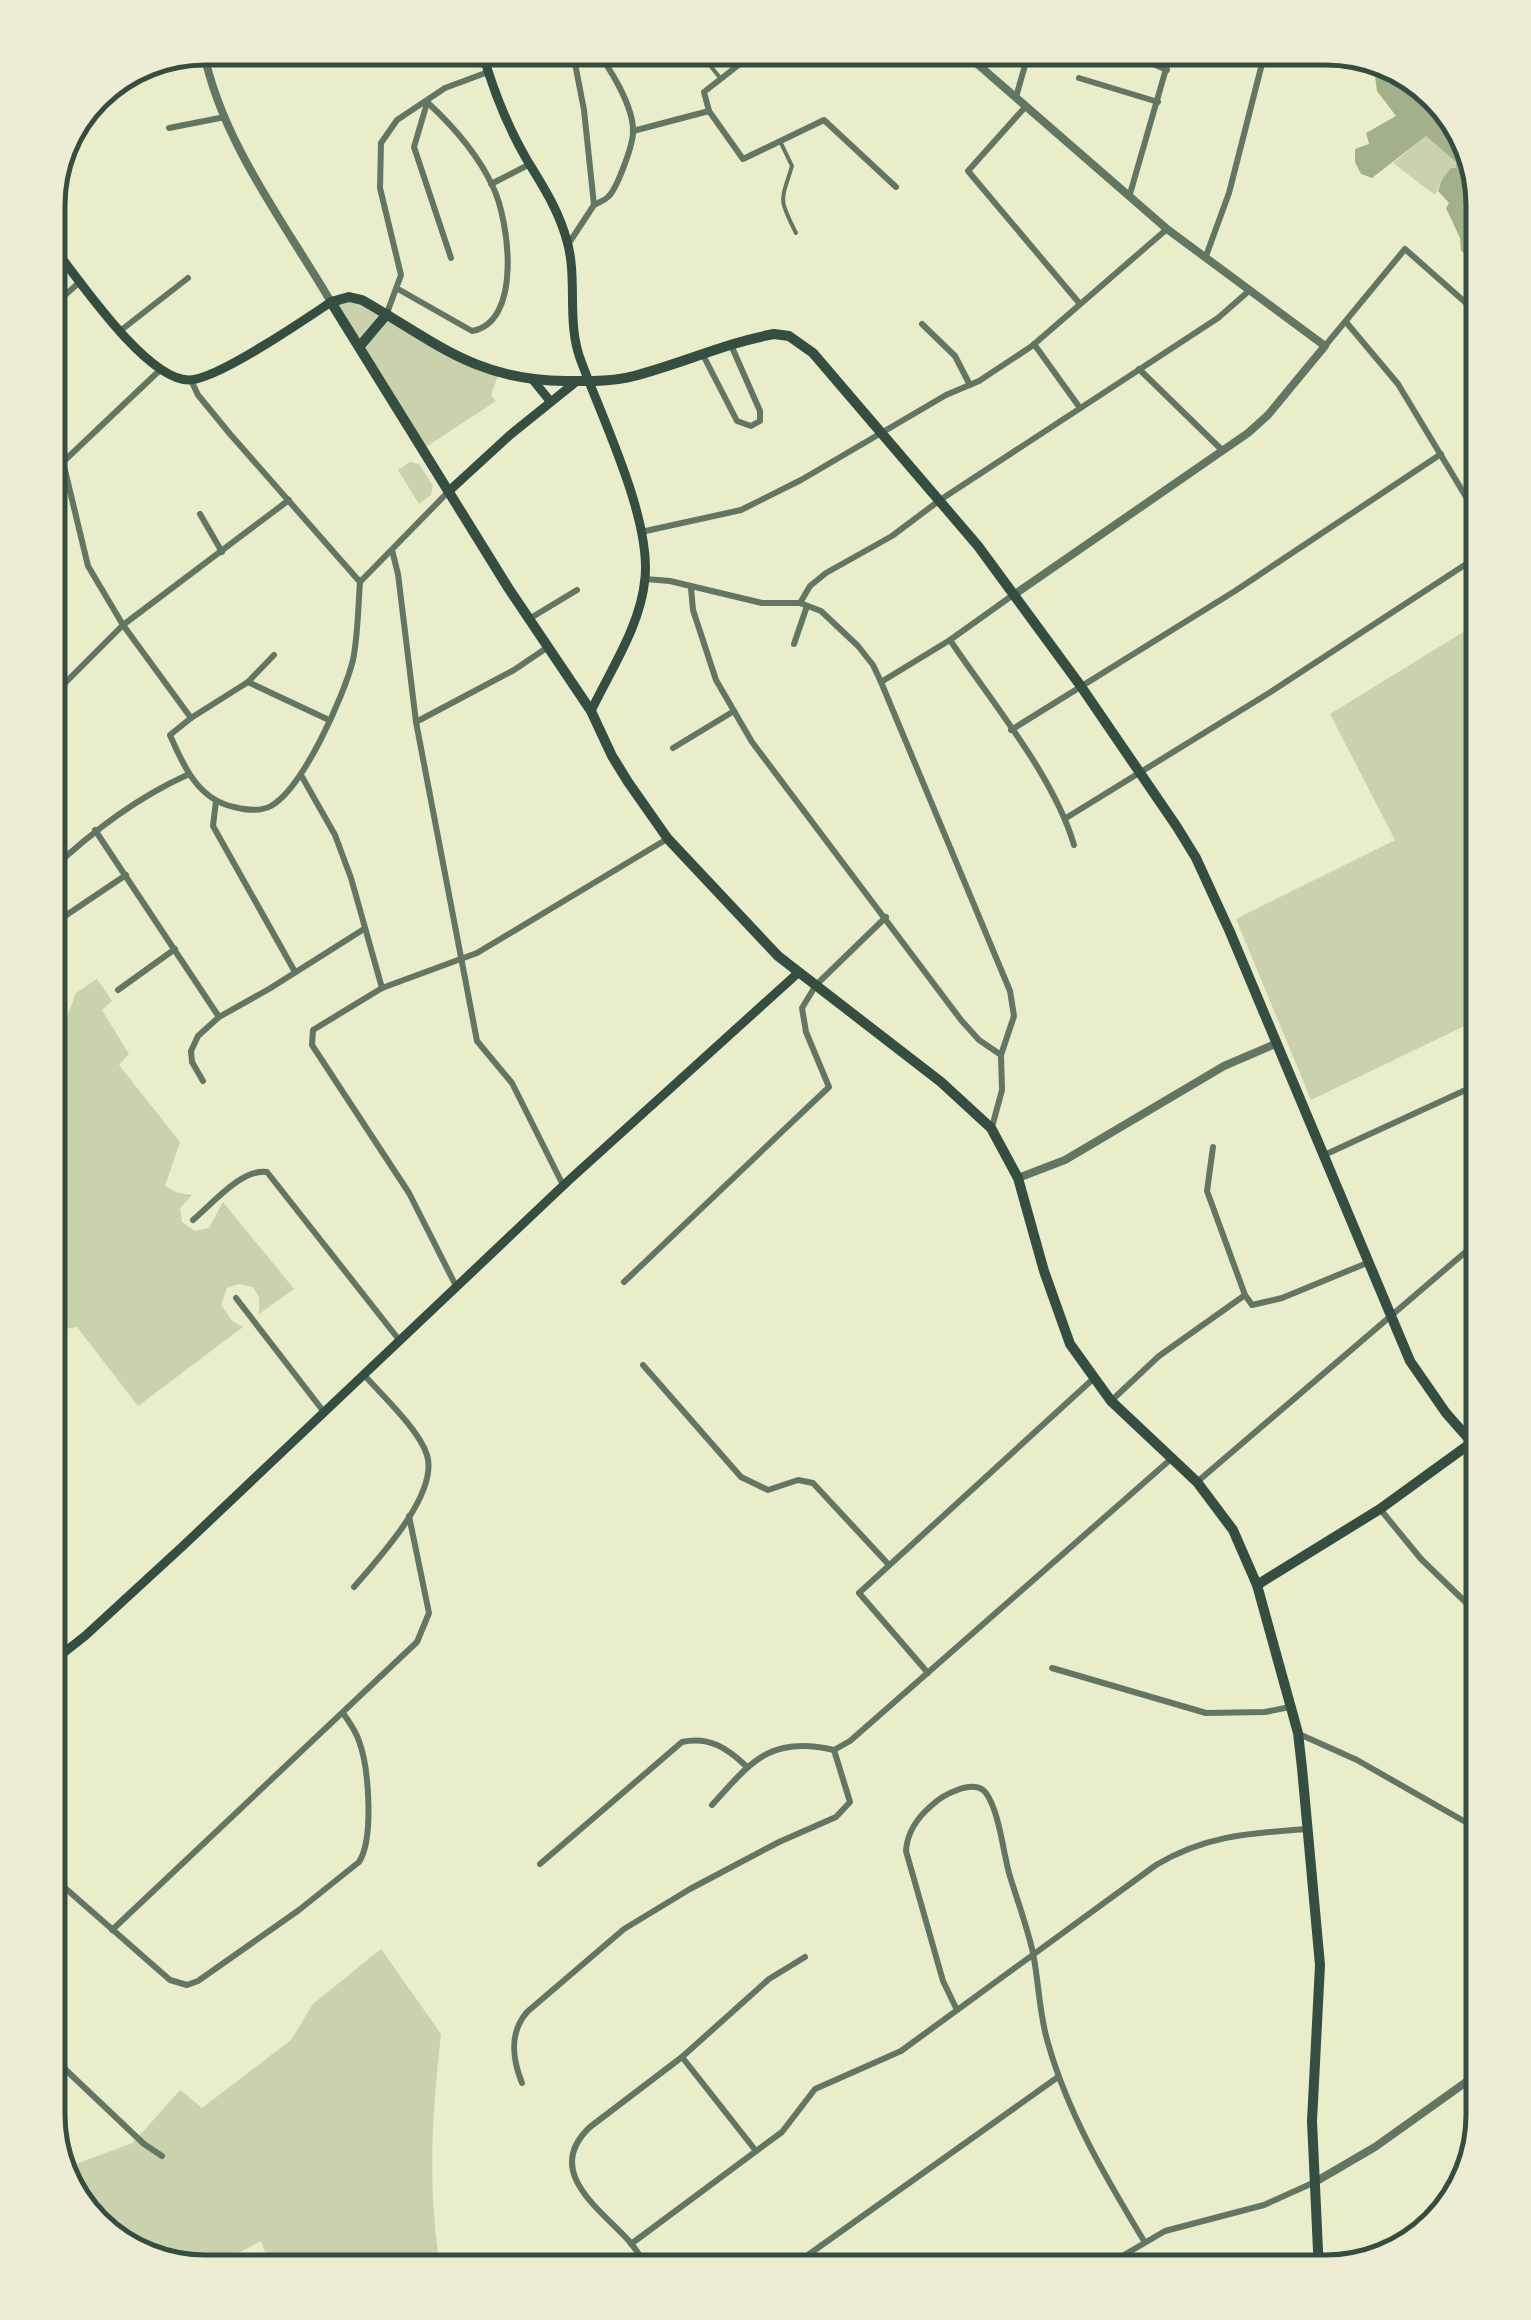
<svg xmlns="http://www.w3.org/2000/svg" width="1531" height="2320" font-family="'Space Grotesk',sans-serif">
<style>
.green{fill:#cad2ad}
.water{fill:#a3b18a}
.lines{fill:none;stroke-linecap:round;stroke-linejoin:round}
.service{stroke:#617663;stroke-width:4}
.minor{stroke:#617663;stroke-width:6}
.tertiary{stroke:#617663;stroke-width:8}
.secondary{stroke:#344e41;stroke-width:9}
.primary{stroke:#344e41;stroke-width:10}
.rim{fill:none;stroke:#344e41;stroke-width:5}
</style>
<rect width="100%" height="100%" fill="#e9edc9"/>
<!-- green -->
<g class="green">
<polygon points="1426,136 1456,162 1457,167 1441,180 1435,195 1393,163"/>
<polygon points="349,297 499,373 491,395 496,401 423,449 331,302"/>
<polygon points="410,462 419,464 433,486 431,495 419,504 398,470"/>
<polygon points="1473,626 1483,645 1483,1017 1311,1100 1236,919 1395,840 1330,714"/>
<polygon points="97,979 112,1001 102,1010 129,1054 119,1065 180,1142 165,1186 178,1193 192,1195 180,1208 182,1222 195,1231 209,1228 223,1202 294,1289 259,1314 259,1297 253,1287 238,1284 227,1288 221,1305 232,1321 243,1327 138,1406 77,1327 48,1331 48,1047 60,1035 76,993"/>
<path d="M381,1949L441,2034C432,2117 427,2189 441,2272H272L261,2241L202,2272H195L126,2251L68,2193L62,2169L133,2143L180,2090L202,2108L291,2040L313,2004Z"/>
</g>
<!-- water -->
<polygon class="water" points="1317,48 1336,48 1405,69 1463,127 1483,205 1483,257 1473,258 1461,251 1460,238 1446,208 1449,203 1438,191 1441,181 1451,168 1456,168 1456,162 1426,136 1372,178 1361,174 1355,162 1355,149 1369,144 1366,133 1396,116 1377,91 1375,76 1361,56 1339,63"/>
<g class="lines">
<!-- service -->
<g class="service">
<polyline points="696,48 721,79"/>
<path d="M780,141L792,166C781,202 778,197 796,233"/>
</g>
<!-- minor -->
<g class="minor">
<path d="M593,48C609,65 634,107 633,132C633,145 617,189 608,197C604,201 599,202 594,205"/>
<polyline points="1131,48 1137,57 1167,70"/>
<polyline points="1170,54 1204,64"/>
<polyline points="1079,78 1158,102"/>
<polyline points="1016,97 1030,48"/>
<polyline points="427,103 414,147 451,258"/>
<polyline points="1026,106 968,171 1080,304"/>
<polyline points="709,111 743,159 824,120 896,187"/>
<polyline points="169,128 225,117"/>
<polyline points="633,131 709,111 704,92 754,53 769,57 784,48"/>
<polyline points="491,184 530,164"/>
<polyline points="1130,194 1172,48"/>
<polyline points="569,243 594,205 584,110 572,48"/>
<polyline points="1206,256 1229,193 1266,48"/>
<path d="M398,289L472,331C523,322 509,220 493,187C478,154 453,126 427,102"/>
<polyline points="48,310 81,281"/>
<polyline points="387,313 401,275 380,188 381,143 397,120 445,88 488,72"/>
<polyline points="1346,322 1398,384 1483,525"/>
<polyline points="922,324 955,356 970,385"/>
<polyline points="120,331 188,278"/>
<polyline points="1034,344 1080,408"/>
<polyline points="1325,346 1405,249 1483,318"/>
<polyline points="703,355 737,421 751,426 760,421 760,411 731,345"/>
<polyline points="1139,369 1222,450"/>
<path d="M191,380L198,395L230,434L360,582C358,608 358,635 353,660C344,696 303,788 271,806C260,812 246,810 234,807C198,800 183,765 170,735L191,718L248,682L329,720"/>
<polyline points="63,462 88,566 123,625 191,718"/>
<polyline points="48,473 63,462 160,370"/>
<polyline points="200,514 222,552"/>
<polyline points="641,532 741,510 801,480 946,395 979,381 1032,346 1167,229"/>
<polyline points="392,550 398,574 416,722 477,1041 512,1083 563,1185"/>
<polyline points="645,579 670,581 762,603 800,603 821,611 858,646 873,665 881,682 1010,991 1014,1016 1001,1055"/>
<polyline points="360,582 449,491"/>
<polyline points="691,588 693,610 716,680 752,742 961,1020 979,1040 1001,1055 1002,1090 992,1127"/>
<polyline points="800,603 810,586 826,573 892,536 940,500 1218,318 1250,290"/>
<polyline points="529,619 577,590"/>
<path d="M950,640C990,700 1054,776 1074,845"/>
<polyline points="794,644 807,606"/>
<polyline points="248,682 274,655"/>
<polyline points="881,682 950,640 1013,595"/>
<polyline points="48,700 123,625 289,500"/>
<polyline points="416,722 514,670 548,647"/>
<polyline points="1011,730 1235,591 1441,454"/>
<polyline points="673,748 734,711"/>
<polyline points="301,775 335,835 351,878 382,988"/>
<polyline points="216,801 213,826 295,972"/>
<polyline points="1066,818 1269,693 1483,553"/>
<polyline points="95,830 219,1017"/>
<path d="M48,873C90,833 134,799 187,775"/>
<polyline points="65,916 126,875"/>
<polyline points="118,990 175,949"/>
<polyline points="203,1081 192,1062 191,1051 198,1036 219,1017 269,989 364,929"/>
<polyline points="1213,1147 1207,1191 1245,1295 1252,1305 1282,1298 1367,1263"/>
<polyline points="1322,1156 1483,1082"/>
<path d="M193,1220C212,1204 242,1168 267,1172L400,1341"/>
<polyline points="624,1282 829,1087 806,1032 802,1008 816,985 886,917"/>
<polyline points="457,1288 409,1193 312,1045 313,1030 382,988 477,953 667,839"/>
<polyline points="236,1298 324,1412"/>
<polyline points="643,1365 741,1477 768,1490 798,1480 813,1483 889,1565"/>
<polyline points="1111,1401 1159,1356 1245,1295"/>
<polyline points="1197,1482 1483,1237"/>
<polyline points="1380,1509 1421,1559 1483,1619"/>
<path d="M354,1587C378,1559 439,1494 427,1455C419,1430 383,1396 365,1376"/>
<polyline points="1052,1668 1206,1713 1265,1712 1290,1707"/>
<polyline points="928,1673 859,1593 1093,1379"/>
<polyline points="1299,1734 1357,1760 1483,1832"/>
<path d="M712,1805C751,1762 770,1735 834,1750"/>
<path d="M540,1864L682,1742C709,1736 727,1748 746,1766"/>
<path d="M48,1873L170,1980L187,1985L198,1981L299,1910L359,1862C374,1839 369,1768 359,1741C356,1731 349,1722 343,1713"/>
<polyline points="112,1930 417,1642 429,1613 409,1516"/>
<path d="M957,2010L943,1981L906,1851C907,1833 918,1817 931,1806C941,1796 974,1777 986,1793C999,1811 1003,1851 1009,1873C1017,1900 1027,1926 1033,1953C1039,1983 1039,2014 1048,2043C1068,2114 1106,2178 1144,2241"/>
<polyline points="48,2053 144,2144 162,2156"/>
<polyline points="682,2057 756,2151"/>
<path d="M522,2083C512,2058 509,2033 527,2012L624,1929L690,1889L779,1842L836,1817L850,1802L834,1750L850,1741L1171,1459"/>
<path d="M631,2244L782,2132L815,2089L901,2051L1156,1865C1206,1835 1251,1833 1307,1829"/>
<polyline points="1118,2258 1127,2272"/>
<path d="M652,2272C643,2262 637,2250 629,2241C599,2208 543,2171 590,2127L682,2057L769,1979L805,1957"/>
<polyline points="784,2272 1058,2077"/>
<polyline points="1095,2272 1165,2231 1264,2205 1315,2182"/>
</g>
<!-- tertiary -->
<g class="tertiary">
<polyline points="959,48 1167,229 1325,346 1268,415 1248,433 1015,594"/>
<path d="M203,49C221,141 284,222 331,302"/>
<polyline points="1018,1178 1065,1160 1224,1066 1275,1044"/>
<polyline points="1315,2182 1375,2147 1483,2070"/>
</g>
<!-- secondary -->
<g class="secondary">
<path d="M481,48C492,87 506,124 527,160C543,186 559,211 567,241C578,279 566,323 581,361C602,418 651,518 645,578C641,625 611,669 591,711"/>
<path d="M48,240C75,274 145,380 189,380C217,380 304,320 331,302"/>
<polyline points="533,380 550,401"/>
<polyline points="449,491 510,435 577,381"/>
<polyline points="1471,1443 1483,1434"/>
<polyline points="48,1665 85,1636 184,1545 567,1182 799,972"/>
</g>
<!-- primary -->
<g class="primary">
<polyline points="360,346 387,314"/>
<polyline points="1257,1585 1380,1509 1471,1443"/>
<path d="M1319,2272L1312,2121L1320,1965L1302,1768L1298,1733L1257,1585L1233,1530L1197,1482L1111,1401L1070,1344L1044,1271L1018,1178L991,1128L941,1082L778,956L668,839L628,782L612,756L591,711L509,589L331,302L349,297L362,300C436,342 474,380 565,381C588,381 611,382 634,376C681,364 725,343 774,334L789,336L813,353L978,546L1080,685L1177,827L1196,858L1230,932L1410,1361L1446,1413L1483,1455"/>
</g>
</g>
<!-- crop -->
<path d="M0 0H1531V2320H0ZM205 65H1326A140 140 0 0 1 1466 205V2115A140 140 0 0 1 1326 2255H205A140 140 0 0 1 65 2115V205A140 140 0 0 1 205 65Z" fill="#eeecd3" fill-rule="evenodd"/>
<path class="rim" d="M205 65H1326A140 140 0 0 1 1466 205V2115A140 140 0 0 1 1326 2255H205A140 140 0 0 1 65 2115V205A140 140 0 0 1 205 65Z"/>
</svg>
